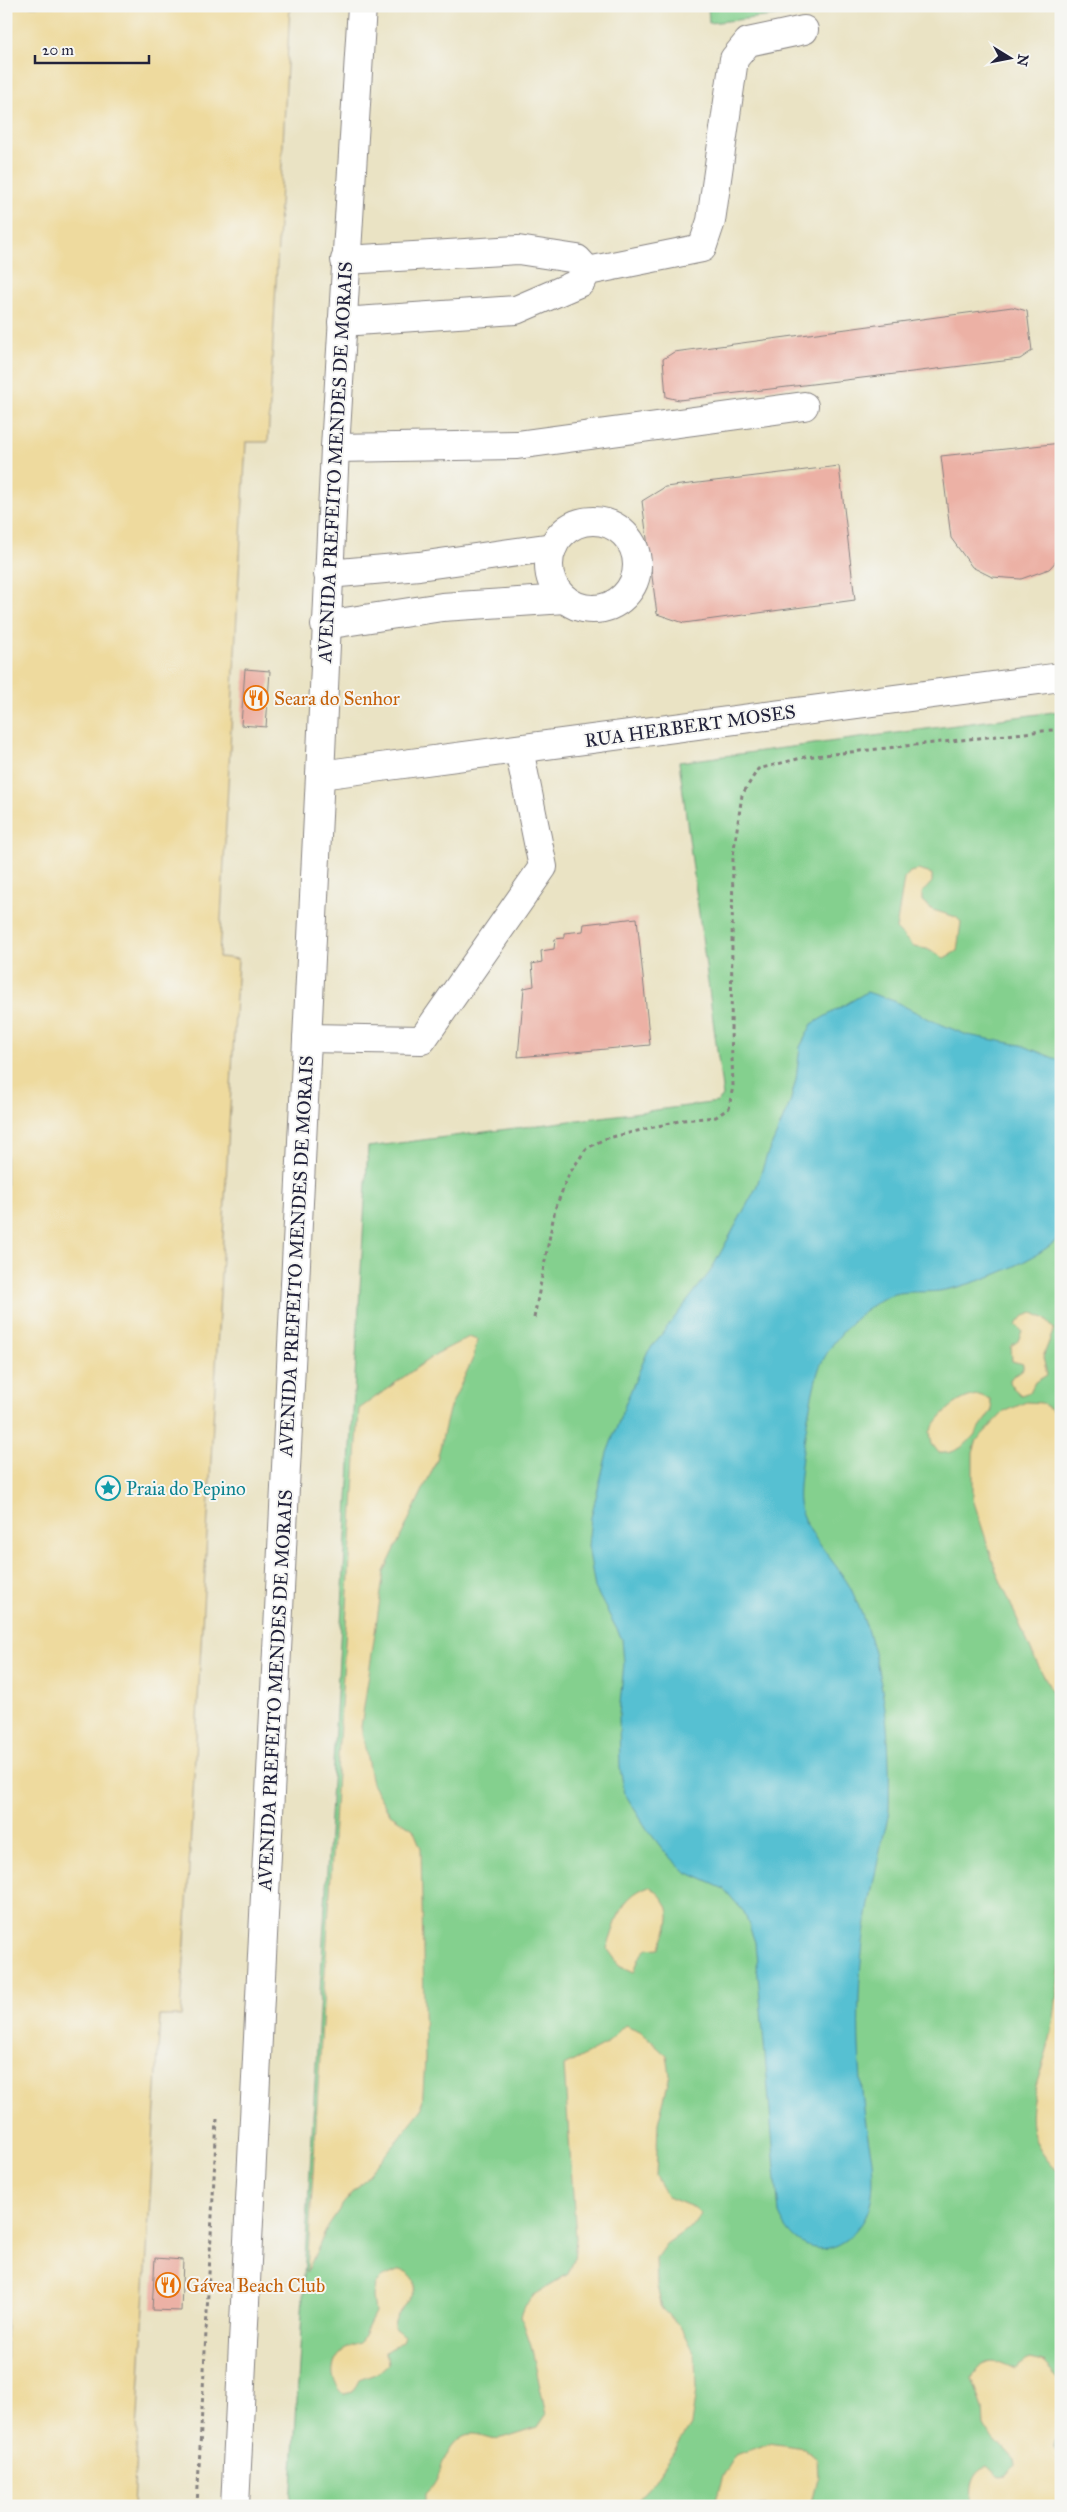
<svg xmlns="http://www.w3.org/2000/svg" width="1067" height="2512" font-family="'IM FELL Great Primer',serif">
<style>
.green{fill:#84d08e;stroke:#537964}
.sand{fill:#eeda9e;stroke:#887e6c}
.water{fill:#56c0d2;stroke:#3c7186}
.building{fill:#ecb1a5}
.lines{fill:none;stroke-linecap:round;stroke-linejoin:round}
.minor-casing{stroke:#868280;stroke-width:30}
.path{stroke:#868280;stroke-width:3;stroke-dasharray:4 4;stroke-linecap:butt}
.minor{stroke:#fff;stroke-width:28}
.labels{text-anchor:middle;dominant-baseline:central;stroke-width:4;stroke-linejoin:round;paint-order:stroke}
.street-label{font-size:19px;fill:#22223b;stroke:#f6f6f2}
.food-label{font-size:19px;fill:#c56008;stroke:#f6f6f2;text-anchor:start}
.culture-label{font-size:19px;fill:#0d838f;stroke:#f6f6f2;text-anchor:start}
</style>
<rect width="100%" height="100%" fill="#f6f6f2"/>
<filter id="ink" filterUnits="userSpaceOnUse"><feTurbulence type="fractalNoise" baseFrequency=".02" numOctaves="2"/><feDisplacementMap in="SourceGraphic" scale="10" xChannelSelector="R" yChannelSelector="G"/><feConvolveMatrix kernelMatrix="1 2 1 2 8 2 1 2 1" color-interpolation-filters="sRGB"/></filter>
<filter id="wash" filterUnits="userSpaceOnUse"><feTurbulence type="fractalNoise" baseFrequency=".0096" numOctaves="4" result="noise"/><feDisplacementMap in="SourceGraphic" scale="20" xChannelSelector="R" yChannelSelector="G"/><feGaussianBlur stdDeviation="1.12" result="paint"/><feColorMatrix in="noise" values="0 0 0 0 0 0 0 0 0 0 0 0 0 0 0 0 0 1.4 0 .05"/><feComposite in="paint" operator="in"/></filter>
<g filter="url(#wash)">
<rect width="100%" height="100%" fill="#eae3c4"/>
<!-- green -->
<g class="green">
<polygon points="708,6 809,6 809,12 709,23"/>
<polygon points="1061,711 1061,2506 291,2506 368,1147 718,1102 723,1096 679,762"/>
</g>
<!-- sand -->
<g class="sand">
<polygon points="6,6 290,6 268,442 246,442 219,957 238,959 181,2016 160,2016 133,2506 6,2506"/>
<polygon points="918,870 932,874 932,882 922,893 922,901 933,910 956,917 961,922 957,951 944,958 927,949 914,947 896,929 904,879 910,872"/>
<polygon points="1033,1313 1044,1318 1054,1329 1043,1357 1047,1375 1035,1382 1030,1392 1021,1395 1009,1384 1011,1378 1023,1369 1023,1364 1012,1361 1011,1346 1018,1341 1022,1331 1016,1325 1024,1316"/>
<polygon points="469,1337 477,1340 474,1356 449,1410 437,1460 384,1572 361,1727 372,1784 390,1814 413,1829 421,1848 425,2059 422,2109 378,2164 343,2204 328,2226 307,2272 359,1409 436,1354"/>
<path d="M979,1395L990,1399L992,1410C977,1430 966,1455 939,1453L932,1444L930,1432C939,1415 959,1396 979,1395Z"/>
<polygon points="1026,1402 1042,1403 1061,1417 1061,1709 1035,1659 996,1571 973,1499 973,1453 977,1440 1004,1412"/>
<path d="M649,1886C676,1905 672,1922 659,1948L647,1949L639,1958L634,1972L619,1965L607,1948C619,1918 618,1898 649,1886Z"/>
<path d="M1061,1958V2173C1054,2169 1050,2163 1045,2157C1017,2121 1039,2081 1049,2043C1056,2016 1057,1986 1061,1958Z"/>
<path d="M625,2025L640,2031L667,2055L670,2075L658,2123L656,2176L668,2197L695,2208L701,2214L696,2223L666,2244L656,2258L657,2286L662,2309L681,2327L695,2355L696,2390L691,2425L653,2483L631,2506H426V2493C442,2478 440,2462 452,2446C470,2422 485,2442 501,2438C514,2435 526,2430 538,2427L546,2415L531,2345L521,2316L525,2306L535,2294L568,2274L574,2260L576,2238L564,2066L606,2044Z"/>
<path d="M400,2270C437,2285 393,2306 394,2328L404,2336L402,2341L386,2352L388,2364L378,2373L359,2380L353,2392L344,2394C322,2374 335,2349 360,2343L375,2313L373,2296L375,2285L381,2278Z"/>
<path d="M1029,2359L1043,2362L1061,2381V2427L1054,2448L1061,2458V2506H972C971,2490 970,2473 987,2466L999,2477L1006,2476L1015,2465L1014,2460L984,2427L983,2409L972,2379C984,2355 994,2359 1015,2369Z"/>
<polygon points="769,2443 804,2448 817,2459 818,2478 811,2506 714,2506 723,2476 736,2455"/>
</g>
<!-- water -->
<path class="water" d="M867,992L894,1001L933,1021L967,1035L1021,1045L1061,1061V1236C1037,1261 973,1286 939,1291C924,1293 901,1290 888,1296C861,1309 834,1337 821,1364C812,1381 796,1483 799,1503C802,1530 840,1566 852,1591C867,1623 877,1659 883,1695C889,1728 890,1777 889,1810C888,1821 884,1832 882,1842C875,1875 867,1909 863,1943C855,2012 858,2086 871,2154C874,2175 875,2205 862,2223C836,2261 796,2256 779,2214L755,1942L744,1912L724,1889L686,1872L664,1851L647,1829L625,1794L620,1768L619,1714L624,1663L622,1639L595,1588L588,1546L591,1517L607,1453L628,1397L647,1353L710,1272L756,1188L766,1158L790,1103L796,1079L800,1047L812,1024Z"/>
<g id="blocks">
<!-- building -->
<g class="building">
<polygon points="1012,307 1027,311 1032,351 1020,359 679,400 666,397 663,359 674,352"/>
<polygon points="1061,443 1061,556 1049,569 1021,579 992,577 972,567 951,538 941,456"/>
<polygon points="839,466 855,600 684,623 657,614 642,501 665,487"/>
<polygon points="245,669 270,671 266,727 241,725"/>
<polygon points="637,918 650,1045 518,1057 524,988 534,986 532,964 542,962 541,951 554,949 555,939 564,938 564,933 583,931 584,924"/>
<polygon points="155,2258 183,2260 181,2311 152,2310"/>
</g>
</g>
</g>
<g filter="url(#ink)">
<use href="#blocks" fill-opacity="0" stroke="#868280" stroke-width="1"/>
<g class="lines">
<defs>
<g id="minor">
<polyline points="345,260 518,250 577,259 588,271"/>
<polyline points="342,322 516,310 581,282 588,271 702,248 711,221 734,59 748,42 804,30"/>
<polyline points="335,448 517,445 804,406"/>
<circle cx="593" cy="565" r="44"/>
<polyline points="328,574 419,566 553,547"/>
<polyline points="325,625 442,607 565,599"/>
<polyline points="320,775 1061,677"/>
<polyline points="307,1038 422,1040 543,867 519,749"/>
<polyline points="235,2506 320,775 335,448 362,6"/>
</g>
</defs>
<!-- minor casing -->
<use href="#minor" class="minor-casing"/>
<!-- path -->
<g class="path">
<polyline points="534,1318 555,1209 569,1174 586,1149 604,1139 683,1120 716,1117 729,1108 733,1086 731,1031 733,856 742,795 758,769 805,757 1061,729"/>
<polyline points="197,2506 217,2119"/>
</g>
<!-- minor -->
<use href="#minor" class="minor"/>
</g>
</g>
<!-- icons -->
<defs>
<symbol id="restaurant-ring" viewBox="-11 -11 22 22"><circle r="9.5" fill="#f6f6f2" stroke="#e8710a" stroke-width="1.5"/><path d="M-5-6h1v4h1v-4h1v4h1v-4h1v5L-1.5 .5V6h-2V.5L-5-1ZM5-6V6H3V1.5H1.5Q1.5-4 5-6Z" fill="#e8710a"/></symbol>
<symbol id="sight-ring" viewBox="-11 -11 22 22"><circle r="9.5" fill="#f6f6f2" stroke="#0f9aa8" stroke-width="1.5"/><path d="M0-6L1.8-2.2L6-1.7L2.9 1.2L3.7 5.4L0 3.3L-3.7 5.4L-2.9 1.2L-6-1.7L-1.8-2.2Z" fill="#0f9aa8"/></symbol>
</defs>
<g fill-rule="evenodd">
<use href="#restaurant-ring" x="242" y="684" width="28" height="28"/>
<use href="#sight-ring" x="94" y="1474" width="28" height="28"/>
<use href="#restaurant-ring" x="154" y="2271" width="28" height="28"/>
</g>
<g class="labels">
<!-- street labels -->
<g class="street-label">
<text transform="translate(335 462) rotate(-87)">AVENIDA PREFEITO MENDES DE MORAIS</text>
<text transform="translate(690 726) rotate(-8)">RUA HERBERT MOSES</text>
<text transform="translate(296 1256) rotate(-87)">AVENIDA PREFEITO MENDES DE MORAIS</text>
<text transform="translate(275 1690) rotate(-87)">AVENIDA PREFEITO MENDES DE MORAIS</text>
</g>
<!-- food labels -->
<g class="food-label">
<text x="274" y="698">Seara do Senhor</text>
<text x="186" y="2285">Gávea Beach Club</text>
</g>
<!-- culture labels -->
<g class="culture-label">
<text x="126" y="1488">Praia do Pepino</text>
</g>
</g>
<!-- margin -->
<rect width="1067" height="2512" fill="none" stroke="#f6f6f2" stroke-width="25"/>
<!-- north arrow -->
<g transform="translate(1010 58) rotate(100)" stroke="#f6f6f2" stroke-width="4" paint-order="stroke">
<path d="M0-4L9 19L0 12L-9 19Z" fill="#22223b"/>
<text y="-8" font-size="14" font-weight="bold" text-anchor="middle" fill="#22223b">N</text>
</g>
<!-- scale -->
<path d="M35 55v8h114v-8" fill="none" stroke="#22223b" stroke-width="2.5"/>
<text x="42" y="55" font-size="15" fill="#22223b" stroke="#f6f6f2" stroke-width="4" paint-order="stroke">20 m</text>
</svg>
